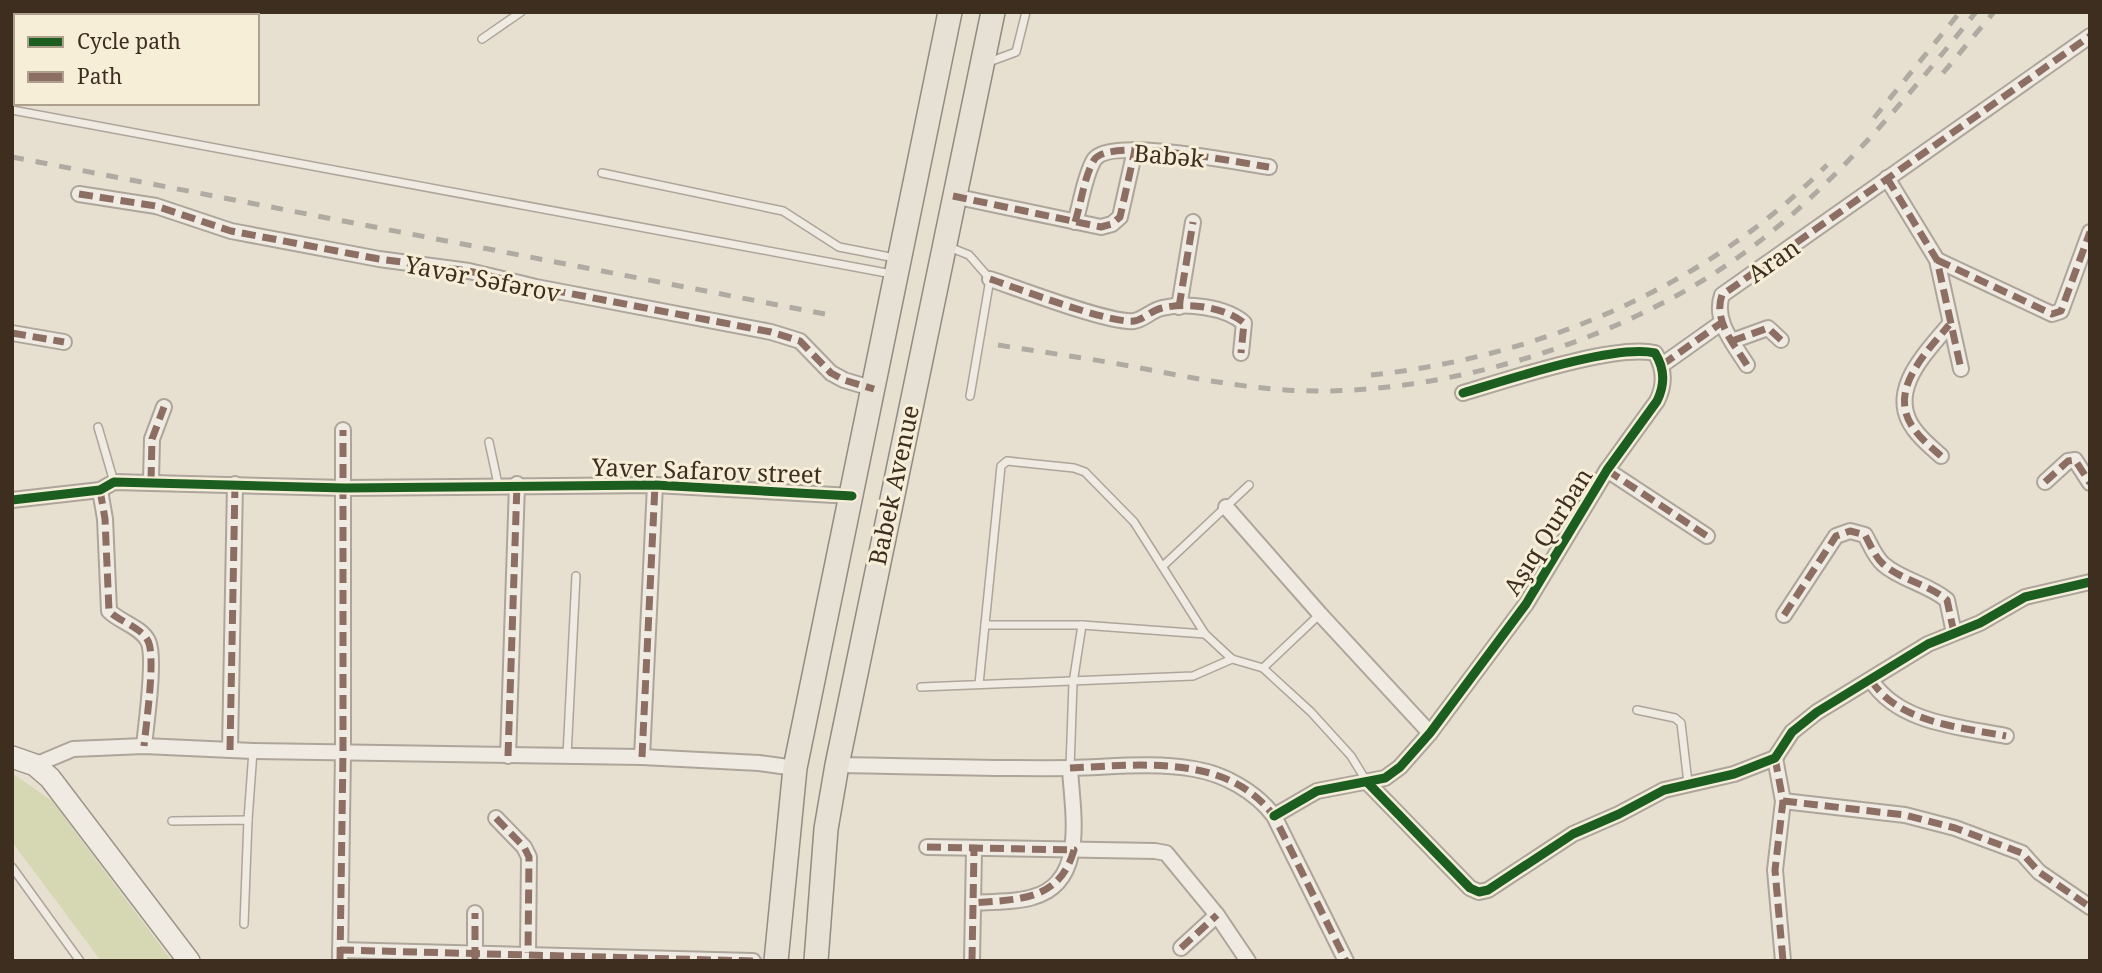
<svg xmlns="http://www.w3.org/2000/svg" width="2102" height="973" font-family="'Noto Serif',serif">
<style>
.green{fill:#d6d7b3}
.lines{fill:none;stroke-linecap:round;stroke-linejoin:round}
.lane-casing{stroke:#ada599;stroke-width:10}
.street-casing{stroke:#ada599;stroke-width:18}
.secondary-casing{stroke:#9c958a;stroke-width:24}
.primary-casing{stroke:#928b80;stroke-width:26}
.lane{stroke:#efebe3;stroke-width:7}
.street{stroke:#efebe3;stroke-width:14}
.secondary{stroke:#efebe3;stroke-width:21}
.primary{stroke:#e6e1d4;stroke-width:23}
.rail{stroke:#afaaa2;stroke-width:5;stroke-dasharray:12 12;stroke-linecap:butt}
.quiet{stroke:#8d6e63;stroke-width:7;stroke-dasharray:14 7;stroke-linecap:butt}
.cycleway-casing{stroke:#f7eed8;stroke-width:13}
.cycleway{stroke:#1b5e20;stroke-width:9}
.labels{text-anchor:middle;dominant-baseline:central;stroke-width:6;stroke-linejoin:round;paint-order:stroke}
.street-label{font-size:24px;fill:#3d2e20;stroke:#f7eed8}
</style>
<rect width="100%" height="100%" fill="#e7e0d1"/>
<!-- green -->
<polygon class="green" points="12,773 52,801 172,961 101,961 12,842"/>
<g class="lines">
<defs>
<g id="lane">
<polyline points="482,39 521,12"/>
<polyline points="986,63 1016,52 1026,12"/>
<polyline points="12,110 892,274"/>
<polyline points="602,173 783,211 839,247 895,258"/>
<polyline points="949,247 969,255 990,279 970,396"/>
<polyline points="98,427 114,482"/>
<polyline points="489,442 498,484"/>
<polyline points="1163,566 1249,485"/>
<polyline points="985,625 1082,625 1205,634"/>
<polyline points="1232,659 1263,668 1311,712 1351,756 1367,782"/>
<polyline points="1263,668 1320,614"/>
<polyline points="921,687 1193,676 1232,659 1205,634 1134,522 1085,472 1074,468 1007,461 1001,466 979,684"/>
<polyline points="1637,710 1675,718 1681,723 1688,783"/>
<polyline points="567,756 576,576"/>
<polyline points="1070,768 1073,683 1082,625"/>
<polyline points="248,820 253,751"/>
<polyline points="172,821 248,820 244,924"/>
<polyline points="12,867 80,961"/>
</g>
<g id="street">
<polyline points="1887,178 1937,260 1961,369"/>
<polyline points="79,194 156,206 231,231 379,259 469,271 536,287 771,332 800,341 831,373 844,380 874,389"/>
<polyline points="953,196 1101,227 1112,224 1120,217 1135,150"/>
<path d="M1075,222C1081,204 1084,177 1094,160C1109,136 1241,163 1269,167"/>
<polyline points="1937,260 2052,314 2061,311 2090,232"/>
<path d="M990,279C1017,288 1110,324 1134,321C1143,320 1152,310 1162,308C1186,302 1226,307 1244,323L1241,353"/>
<polyline points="1179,307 1193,222"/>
<polyline points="12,333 64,342"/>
<polyline points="1732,341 1768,328 1781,340"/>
<polyline points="1662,365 1721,323"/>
<path d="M1747,365C1734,344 1713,321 1722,295L2090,36"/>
<path d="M1941,456C1932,448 1921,439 1914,429C1886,391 1926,353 1949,325"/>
<polyline points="1607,470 1707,536"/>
<polyline points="151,481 152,439 164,407"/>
<polyline points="2045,482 2068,461 2075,460 2090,483"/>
<path d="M100,490L105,519L109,611C120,622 141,627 148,641C156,656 146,725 144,746"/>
<polyline points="12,500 100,490 114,482 345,488 655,485 852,496"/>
<polyline points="1226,507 1320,614 1430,733"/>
<path d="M1784,615L1836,536L1850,531L1865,535C1870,544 1875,557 1883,564C1901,580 1928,584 1947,600L1954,633"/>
<path d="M1871,680C1898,723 1960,727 2006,736"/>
<polyline points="230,750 235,484"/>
<polyline points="508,756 517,484"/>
<polyline points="642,757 655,485"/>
<polyline points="1775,758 1783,801 1775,870 1783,961"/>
<polyline points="35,765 73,749 144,746 253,751 642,757 759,763 795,768"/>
<path d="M837,765C915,766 993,769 1071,768C1112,767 1153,762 1194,769C1224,774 1255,791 1274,816L1346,961"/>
<polyline points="1367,782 1470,888 1479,892 1488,890 1573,834 1619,814 1664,790 1734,774 1775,758 1792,732 1817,712 1928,644 1980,623 2025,597 2090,582"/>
<polyline points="1783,801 1905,815 1955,828 2022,853 2039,872 2090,907"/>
<path d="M1274,816L1317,791L1385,778L1400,767L1430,733L1526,604L1607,470L1657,401C1665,385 1665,369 1655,353C1614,344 1507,380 1463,393"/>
<polyline points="496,818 524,847 529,857 528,953"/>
<polyline points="927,847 1155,851 1166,853 1217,915 1248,961"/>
<path d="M973,903C992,901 1015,903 1033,897C1088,882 1072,810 1070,768"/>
<polyline points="1181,948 1217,915"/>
<polyline points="340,950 753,961"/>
<polyline points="340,961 343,752 343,430"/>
<polyline points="475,961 475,913"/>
<polyline points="972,961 974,850"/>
</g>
<polyline id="secondary" points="12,757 35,765 50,778 189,961"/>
<g id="primary">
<polyline points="776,961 795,768 950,12"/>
<polyline points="816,961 826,829 837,765 993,12"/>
</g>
</defs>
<!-- lane casing -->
<use href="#lane" class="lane-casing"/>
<!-- street casing -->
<use href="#street" class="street-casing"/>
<!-- secondary casing -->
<use href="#secondary" class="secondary-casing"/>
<!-- primary casing -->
<use href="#primary" class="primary-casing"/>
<!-- lane -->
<use href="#lane" class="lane"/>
<!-- street -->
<use href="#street" class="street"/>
<!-- secondary -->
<use href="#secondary" class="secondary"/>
<!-- primary -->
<use href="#primary" class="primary"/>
<!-- rail -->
<g class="rail">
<polyline points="1943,73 1994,12"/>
<polyline points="1874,118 1960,12"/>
<polyline points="12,157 835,316"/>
<path d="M998,345C1042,352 1086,358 1130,366C1193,378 1255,391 1319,391C1460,391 1629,337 1744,253C1832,189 1908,97 1976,12"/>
<path d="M1371,375C1540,357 1707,287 1827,165"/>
</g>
<!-- quiet -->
<g class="quiet">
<polyline points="1887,178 1937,260 1961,369"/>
<polyline points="79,194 156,206 231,231 379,259 469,271 536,287 771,332 800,341 831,373 844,380 874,389"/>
<polyline points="953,196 1101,227 1112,224 1120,217 1135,150"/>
<path d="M1075,222C1081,204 1084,177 1094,160C1109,136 1241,163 1269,167"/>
<polyline points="1937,260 2052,314 2061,311 2090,232"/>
<path d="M990,279C1017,288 1110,324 1134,321C1143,320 1152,310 1162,308C1186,302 1226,307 1244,323L1241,353"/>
<polyline points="1179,307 1193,222"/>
<polyline points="12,333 64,342"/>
<polyline points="1732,341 1768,328 1781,340"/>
<polyline points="1662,365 1721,323"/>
<path d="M1747,365C1734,344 1713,321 1722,295L2090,36"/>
<path d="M1941,456C1932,448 1921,439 1914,429C1886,391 1926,353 1949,325"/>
<polyline points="1607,470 1707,536"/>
<polyline points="151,481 152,439 164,407"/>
<polyline points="2045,482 2068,461 2075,460 2090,483"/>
<path d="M100,490L105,519L109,611C120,622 141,627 148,641C156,656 146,725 144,746"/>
<path d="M1784,615L1836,536L1850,531L1865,535C1870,544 1875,557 1883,564C1901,580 1928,584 1947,600L1954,633"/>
<path d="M1871,680C1898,723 1960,727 2006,736"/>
<polyline points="230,750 235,484"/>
<polyline points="508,756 517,484"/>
<polyline points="642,757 655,485"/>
<polyline points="1775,758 1783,801 1775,870 1783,961"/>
<path d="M1070,768C1139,765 1227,753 1274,816L1346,961"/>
<polyline points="1783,801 1905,815 1955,828 2022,853 2039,872 2090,907"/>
<polyline points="496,818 524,847 529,857 528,953"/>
<path d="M927,847L1074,850C1059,902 1018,899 973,903"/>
<polyline points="1181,948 1217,915"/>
<polyline points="340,950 753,961"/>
<polyline points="340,961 343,752 343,430"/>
<polyline points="475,961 475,913"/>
<polyline points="972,961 974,850"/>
</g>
<defs>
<g id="cycleway">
<polyline points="12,500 100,490 114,482 345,488 655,485 852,496"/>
<polyline points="1367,782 1470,888 1479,892 1488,890 1573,834 1619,814 1664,790 1734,774 1775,758 1792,732 1817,712 1928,644 1980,623 2025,597 2090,582"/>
<path d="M1274,816L1317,791L1385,778L1400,767L1430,733L1526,604L1607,470L1657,401C1665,385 1665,369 1655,353C1614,344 1507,380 1463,393"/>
</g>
</defs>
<!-- cycleway casing -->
<use href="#cycleway" class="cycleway-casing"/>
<!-- cycleway -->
<use href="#cycleway" class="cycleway"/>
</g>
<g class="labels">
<!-- street labels -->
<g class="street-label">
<text transform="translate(1169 155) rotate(5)">Babək</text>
<text transform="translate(1773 260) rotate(-35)">Aran</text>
<text transform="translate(483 278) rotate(11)">Yavər Səfərov</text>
<text transform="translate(707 470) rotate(2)">Yaver Safarov street</text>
<text transform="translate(893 485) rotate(-78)">Babek Avenue</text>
<text transform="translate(1547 531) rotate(-58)">Aşıq Qurban</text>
</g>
</g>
<!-- border -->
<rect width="2102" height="973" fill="none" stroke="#3d2e20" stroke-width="28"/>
<!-- legend -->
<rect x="14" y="14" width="245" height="91" fill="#f7eed8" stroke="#ada18e" stroke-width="2"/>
<rect x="28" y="37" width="35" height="10" fill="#1b5e20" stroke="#ada18e" stroke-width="2"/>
<text x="77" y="49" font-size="21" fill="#3d2e20">Cycle path</text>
<rect x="28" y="72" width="35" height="10" fill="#8d6e63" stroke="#ada18e" stroke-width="2"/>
<text x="77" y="84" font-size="21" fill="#3d2e20">Path</text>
</svg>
